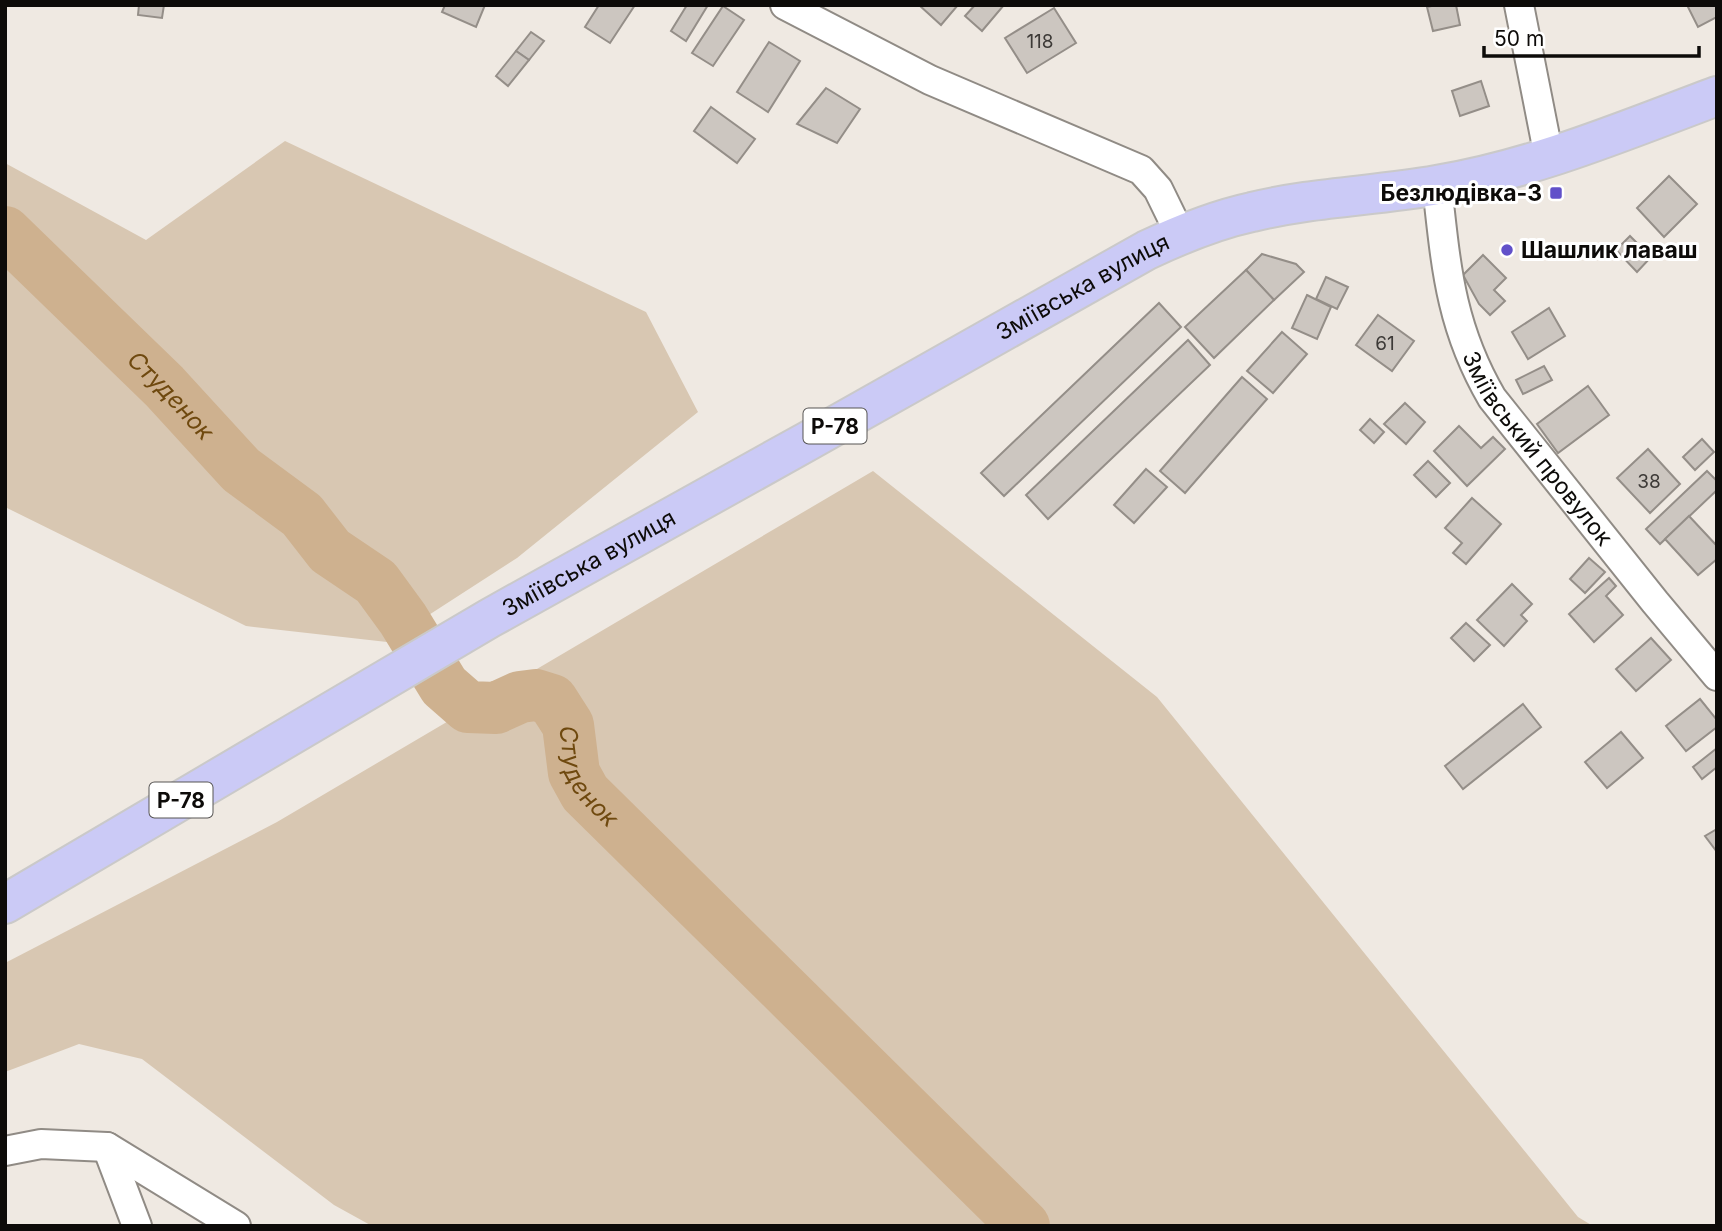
<svg xmlns="http://www.w3.org/2000/svg" width="1722" height="1231" font-family="Inter,sans-serif">
<style>
.green{fill:#d8c7b2}
.lines{fill:none;stroke-linecap:round;stroke-linejoin:round}
.river{stroke:#ceb18f;stroke-width:52}
.building{fill:#ccc6c0;stroke:#948e88;stroke-width:2}
.minor-casing{stroke:#908b85;stroke-width:32}
.primary-casing{stroke:#cac9c9;stroke-width:42}
.minor{stroke:#fff;stroke-width:28}
.primary{stroke:#cbcaf6;stroke-width:38}
.poi-dot{fill:#6150c9;stroke:#fff;stroke-width:2.5}
.labels{text-anchor:middle;dominant-baseline:central;stroke-width:6;stroke-linejoin:round;paint-order:stroke}
.number-label{font-size:19px;fill:#3d3a37}
.shield{fill:#fff;stroke:#565453;stroke-width:2}
.shield-label{font-size:21px;font-weight:bold;fill:#0d0b09}
.poi-label{font-size:23px;font-weight:bold;fill:#0d0b09;stroke:#fff;text-anchor:end}
.street-label{font-size:23px;fill:#0d0b09;stroke:#fff}
.water-label{font-size:24px;font-style:italic;fill:#6f490f;stroke:#fff}
</style>
<rect width="100%" height="100%" fill="#efe9e2"/>
<!-- green -->
<g class="green">
<polygon points="285,141 646,312 698,412 517,558 387,642 246,626 5,507 5,163 146,240"/>
<polygon points="873,471 1157,697 1578,1217 1593,1226 372,1226 334,1205 142,1059 79,1044 5,1072 5,963 277,822"/>
</g>
<g class="lines">
<!-- river -->
<path class="river" id="s1" d="M5,232L164,386L241,470L302,515L330,551L376,582L403,619L444,686L468,707L496,708L520,697L536,695L552,700L568,725L574,773L585,793L1024,1226"/>
</g>
<!-- building -->
<g class="building">
<polygon points="139,5 164,5 162,18 138,15"/>
<polygon points="445,5 485,5 476,27 442,12"/>
<polygon points="599,5 635,5 610,43 585,27"/>
<polygon points="687,5 708,5 686,41 671,31"/>
<polygon points="919,5 958,5 941,25"/>
<polygon points="975,5 1004,5 982,31 965,16"/>
<polygon points="1436,5 1456,5 1460,25 1433,31 1427,7"/>
<polygon points="1687,5 1717,5 1717,17 1698,27"/>
<polygon points="723,6 744,20 713,66 692,53"/>
<polygon points="1054,8 1076,43 1027,73 1005,38"/>
<polygon points="531,32 544,41 529,60 516,51"/>
<polygon points="769,42 800,61 768,112 737,92"/>
<polygon points="516,51 529,60 508,86 496,76"/>
<polygon points="1481,81 1489,106 1460,116 1452,91"/>
<polygon points="826,88 860,109 837,143 797,124"/>
<polygon points="711,107 755,139 737,163 694,131"/>
<polygon points="1669,176 1697,204 1664,237 1637,208"/>
<polygon points="1630,236 1651,257 1637,272 1616,250"/>
<polygon points="1262,254 1296,264 1304,272 1274,300 1246,270"/>
<polygon points="1483,255 1506,278 1494,290 1505,301 1490,315 1479,304 1463,275"/>
<polygon points="1246,270 1274,300 1214,358 1185,327"/>
<polygon points="1326,277 1348,287 1337,309 1316,299"/>
<polygon points="1307,295 1331,307 1317,339 1292,328"/>
<polygon points="1159,303 1181,327 1004,496 981,473"/>
<polygon points="1549,308 1565,336 1528,359 1512,332"/>
<polygon points="1378,315 1414,341 1392,371 1356,345"/>
<polygon points="1282,332 1307,354 1273,393 1247,371"/>
<polygon points="1188,340 1210,365 1048,519 1026,495"/>
<polygon points="1544,366 1552,380 1523,394 1516,380"/>
<polygon points="1242,377 1267,399 1185,493 1160,471"/>
<polygon points="1588,386 1609,415 1558,453 1537,424"/>
<polygon points="1405,403 1425,422 1406,444 1384,424"/>
<polygon points="1370,419 1384,432 1374,443 1360,430"/>
<polygon points="1459,426 1481,448 1493,437 1505,449 1467,486 1434,451"/>
<polygon points="1702,439 1714,452 1695,470 1683,457"/>
<polygon points="1648,449 1680,484 1650,513 1617,478"/>
<polygon points="1428,461 1450,483 1436,497 1414,475"/>
<polygon points="1146,469 1167,487 1134,523 1114,505"/>
<polygon points="1707,471 1717,481 1717,490 1660,544 1646,529"/>
<polygon points="1472,498 1501,524 1466,564 1453,553 1462,543 1445,528"/>
<polygon points="1689,516 1717,546 1717,559 1698,575 1665,539"/>
<polygon points="1589,558 1605,572 1585,593 1570,579"/>
<polygon points="1609,578 1616,586 1606,596 1623,615 1594,642 1569,614"/>
<polygon points="1512,584 1532,604 1521,615 1527,621 1504,646 1477,620"/>
<polygon points="1466,623 1490,645 1474,661 1451,638"/>
<polygon points="1651,638 1671,660 1636,691 1616,669"/>
<polygon points="1700,699 1717,720 1717,727 1686,751 1666,726"/>
<polygon points="1523,704 1541,727 1463,789 1445,766"/>
<polygon points="1621,732 1643,758 1607,788 1585,762"/>
<polygon points="1717,748 1717,767 1702,779 1693,767"/>
<polygon points="1717,829 1717,852 1705,836"/>
</g>
<g class="lines">
<defs>
<g id="minor">
<polyline points="785,5 930,80 1141,170 1158,189 1180,234"/>
<polyline points="1519,5 1549,157"/>
<path id="s2" d="M1437,185C1446,266 1450,326 1492,398L1655,602L1717,676"/>
<polyline points="107,1147 137,1226"/>
<polyline points="5,1151 41,1144 107,1147 236,1226"/>
</g>
<g id="primary">
<path id="s3" d="M5,904L490,618L808,441L1147,250C1181,234 1215,220 1252,212C1313,197 1376,196 1437,185C1534,169 1626,130 1717,96"/>
</g>
</defs>
<!-- minor casing -->
<use href="#minor" class="minor-casing"/>
<!-- primary casing -->
<use href="#primary" class="primary-casing"/>
<!-- minor -->
<use href="#minor" class="minor"/>
<!-- primary -->
<use href="#primary" class="primary"/>
</g>
<!-- markers -->
<g class="poi-dot">
<rect x="1549" y="186" width="14" height="14" rx="3.5"/>
<circle cx="1507" cy="250" r="7"/>
</g>
<g class="labels">
<!-- number labels -->
<g class="number-label">
<text x="1040" y="41">118</text>
<text x="1385" y="343">61</text>
<text x="1649" y="481">38</text>
</g>
<!-- shield labels -->
<g class="shield">
<rect x="803.5" y="408.5" width="63" height="35" rx="5"/>
<rect x="149.5" y="782.5" width="63" height="35" rx="5"/>
</g>
<g class="shield-label">
<text x="835" y="426">Р-78</text>
<text x="181" y="800">Р-78</text>
</g>
<!-- poi labels -->
<g class="poi-label">
<text x="1542" y="193">Безлюдівка-3</text>
<text x="1521" y="250" text-anchor="start">Шашлик лаваш</text>
</g>
<!-- street labels -->
<g class="street-label">
<text stroke="none"><textPath href="#s3" startOffset="1242">Зміївська вулиця</textPath></text>
<text stroke="none"><textPath href="#s2" startOffset="289">Зміївський провулок</textPath></text>
<text stroke="none"><textPath href="#s3" startOffset="676">Зміївська вулиця</textPath></text>
</g>
<!-- water labels -->
<g class="water-label">
<text stroke="none"><textPath href="#s1" startOffset="233">Студенок</textPath></text>
<text stroke="none"><textPath href="#s1" startOffset="842">Студенок</textPath></text>
</g>
</g>
<!-- border -->
<rect width="1722" height="1231" fill="none" stroke="#0d0b09" stroke-width="14"/>
<!-- scale -->
<path d="M1484 46v10h215v-10" fill="none" stroke="#0d0b09" stroke-width="3.5"/>
<text x="1494" y="46" font-size="21" fill="#0d0b09" stroke="#ffffff" stroke-width="5" paint-order="stroke">50 m</text>
</svg>
